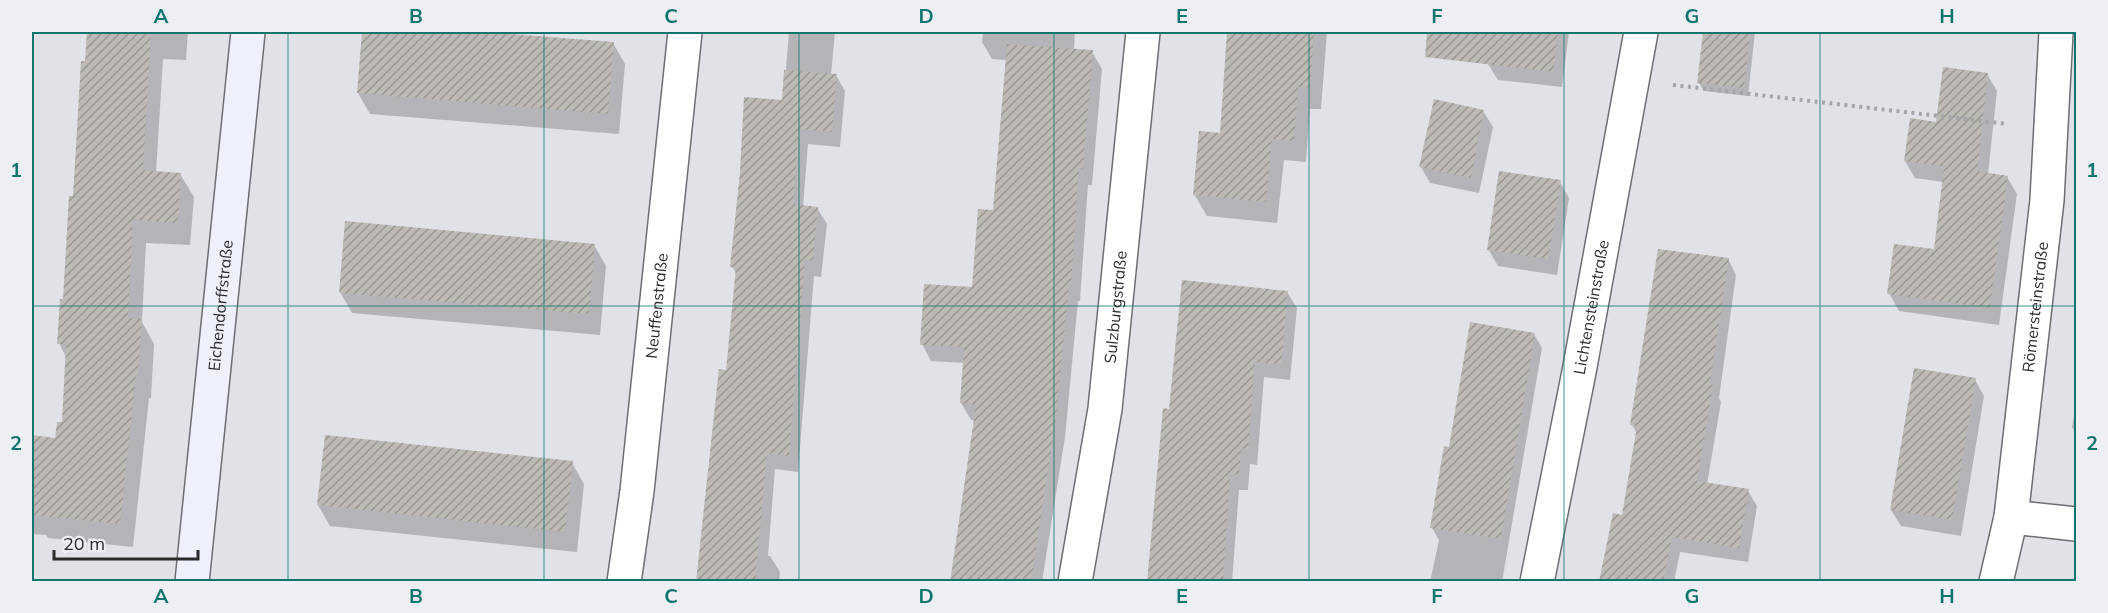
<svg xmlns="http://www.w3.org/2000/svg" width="2108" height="613" font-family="Mulish,sans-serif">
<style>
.shadow{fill:#0003}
.building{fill:url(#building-hatch)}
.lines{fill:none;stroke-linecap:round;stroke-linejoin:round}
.street-casing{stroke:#6d6e73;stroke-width:36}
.secondary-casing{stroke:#6d6e73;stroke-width:36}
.path{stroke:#a4a5a9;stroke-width:4;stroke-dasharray:3 4.5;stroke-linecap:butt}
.street{stroke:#fff;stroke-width:33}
.secondary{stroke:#eef0fc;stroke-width:33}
.grid{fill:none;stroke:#0f766e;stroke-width:1.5;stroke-opacity:0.55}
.labels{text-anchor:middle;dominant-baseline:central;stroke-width:4.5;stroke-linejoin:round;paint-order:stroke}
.street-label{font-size:16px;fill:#2a2b2d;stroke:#eeeff4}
.neatline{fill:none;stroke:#0f766e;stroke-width:2}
.grid-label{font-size:20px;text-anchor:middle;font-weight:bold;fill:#0f766e}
</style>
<defs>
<pattern id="building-hatch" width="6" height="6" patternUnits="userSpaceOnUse" patternTransform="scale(1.5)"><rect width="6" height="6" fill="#bdb9b5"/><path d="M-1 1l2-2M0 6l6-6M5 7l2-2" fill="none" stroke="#9a9794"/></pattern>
</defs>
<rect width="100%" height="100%" fill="#e1e2e7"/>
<!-- shadow -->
<g class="shadow">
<polygon points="88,32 188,32 186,60 163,59 156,173 180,174 194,197 190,245 146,243 142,322 154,344 151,398 149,398 133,547 48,538 46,535 32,534 32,437 56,440 63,424 66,357 59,343 75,198"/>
<polygon points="364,32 470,32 613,43 625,64 619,134 370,114 358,93"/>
<polygon points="789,32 835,32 831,75 836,75 845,91 840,147 808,144 803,207 817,208 827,224 821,277 814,276 798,472 775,469 768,556 770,556 780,572 779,582 698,582 727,371 737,275 732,266 783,102"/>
<polygon points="983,32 1075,32 1074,50 1092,52 1102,69 1092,185 1088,185 1080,301 1078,301 1065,437 1042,582 952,582 975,420 971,420 961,403 964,363 931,361 922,344 974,288 995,212 1007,60 992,59 982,42"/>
<polygon points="1229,32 1327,32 1321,109 1310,109 1306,162 1284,160 1277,223 1207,216 1194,194 1221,135"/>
<polygon points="1492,32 1569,32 1562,87 1498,80 1488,64"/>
<polygon points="1704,32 1755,32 1748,96 1704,91 1699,83"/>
<polygon points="1987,74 1997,91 1988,174 2007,177 2017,194 1999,325 1899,311 1889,293 1935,251 1944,182 1915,178 1905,161 1938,123"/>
<polygon points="1483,111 1493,127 1479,193 1430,183 1421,167"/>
<polygon points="1560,182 1569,198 1557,275 1498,266 1488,249"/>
<polygon points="594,245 606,266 600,335 352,313 340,292"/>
<polygon points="1728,259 1736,275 1719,398 1721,402 1707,484 1748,491 1757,506 1748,562 1680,552 1674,582 1600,582 1623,517 1637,434 1632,425"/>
<polygon points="1287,292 1297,308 1290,380 1264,377 1257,465 1250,464 1248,490 1239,490 1232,582 1149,582 1170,410"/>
<polygon points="1534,334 1542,348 1502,582 1430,582 1439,540 1432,528 1450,449"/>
<polygon points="1975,380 1984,396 1961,536 1901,526 1891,510"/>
<polygon points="2076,404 2076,434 2072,427"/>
<polygon points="572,463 584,484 577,552 330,526 318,505"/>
</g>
<!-- building -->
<g class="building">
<polygon points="87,32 151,32 143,170 181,173 178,223 133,220 128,318 142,319 138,375 136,375 120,524 32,515 32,435 55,438 57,422 62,422 66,344 57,344 60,299 63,299 69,196 73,196 81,61 85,61"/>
<polygon points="362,32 484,32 614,42 608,114 357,93"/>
<polygon points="1227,32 1314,32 1310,88 1298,87 1294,141 1272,139 1266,202 1193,195 1199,131 1220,133"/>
<polygon points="1427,32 1558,32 1553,72 1425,57"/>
<polygon points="1703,32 1750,32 1744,88 1697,83"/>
<polygon points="1007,44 1093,50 1083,169 1079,168 1071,285 1069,284 1056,417 1031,582 950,582 976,405 960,403 964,347 920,345 924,284 972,287 978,209 993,210"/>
<polygon points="1943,67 1988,73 1977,171 2008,176 1990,308 1887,294 1894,244 1934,249 1944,167 1949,167 1904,161 1910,118 1936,122"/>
<polygon points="784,70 837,74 832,132 799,129 793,204 818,207 813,261 805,260 789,456 767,453 755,582 696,582 719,369 726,370 736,268 730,267 740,172 744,97 782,100"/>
<polygon points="1434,99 1484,110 1471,178 1419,167"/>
<polygon points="1499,171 1561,180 1548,259 1487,250"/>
<polygon points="345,221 595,244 589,314 339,293"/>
<polygon points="1658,249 1729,258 1710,384 1713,385 1697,481 1749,489 1739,548 1672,537 1663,582 1599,582 1613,513 1622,515 1637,426 1630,425"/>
<polygon points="1182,280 1288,291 1281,364 1255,362 1248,449 1241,448 1239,475 1230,474 1223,582 1147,582 1163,408 1169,409"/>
<polygon points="1470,322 1535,333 1501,539 1430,528 1444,446 1449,447"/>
<polygon points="1914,368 1976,378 1952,520 1890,510"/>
<polygon points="325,435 573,461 565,532 317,505"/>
</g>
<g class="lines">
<defs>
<g id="street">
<polyline points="2011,517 2076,524"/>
<path id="s1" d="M624,582L637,491L685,32"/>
<path id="s2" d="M1075,582L1105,409L1143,32"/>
<path id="s3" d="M1537,582L1579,372L1641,32"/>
<path id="s4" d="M1996,582L2011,517L2047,200L2056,32"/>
</g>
<g id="secondary">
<path id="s5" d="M192,582L248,32"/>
</g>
</defs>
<!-- street casing -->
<use href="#street" class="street-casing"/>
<!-- secondary casing -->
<use href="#secondary" class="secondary-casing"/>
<!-- path -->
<polyline class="path" points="1673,85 2008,124"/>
<!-- street -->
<use href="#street" class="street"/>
<!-- secondary -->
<use href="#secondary" class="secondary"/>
</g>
<!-- grid -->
<path class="grid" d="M288,32V582M544,32V582M799,32V582M1054,32V582M1309,32V582M1564,32V582M1820,32V582M32,306H2076"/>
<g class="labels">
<!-- street labels -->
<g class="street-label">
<text stroke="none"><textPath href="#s5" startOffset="278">Eichendorffstraße</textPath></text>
<text stroke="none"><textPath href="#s1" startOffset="278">Neuffenstraße</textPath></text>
<text stroke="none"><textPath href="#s2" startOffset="278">Sulzburgstraße</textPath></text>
<text stroke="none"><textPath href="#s3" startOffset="280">Lichtensteinstraße</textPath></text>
<text stroke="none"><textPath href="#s4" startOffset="278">Römersteinstraße</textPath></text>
</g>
</g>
<!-- border -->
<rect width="2108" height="613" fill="none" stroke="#eeeff4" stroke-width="66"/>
<!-- scale -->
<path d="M54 550v9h144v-9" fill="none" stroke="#2a2b2d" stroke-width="3"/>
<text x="63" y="550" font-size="18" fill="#2a2b2d" stroke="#eeeff4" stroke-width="4.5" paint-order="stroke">20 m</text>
<rect x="33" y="33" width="2042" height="547" class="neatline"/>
<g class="grid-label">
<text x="161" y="23">A</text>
<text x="416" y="23">B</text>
<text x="671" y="23">C</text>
<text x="926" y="23">D</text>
<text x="1182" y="23">E</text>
<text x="1437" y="23">F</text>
<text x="1692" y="23">G</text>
<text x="1947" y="23">H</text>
<text x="16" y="177">1</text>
<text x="2092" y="177">1</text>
<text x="16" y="450">2</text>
<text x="2092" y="450">2</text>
<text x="161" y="603">A</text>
<text x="416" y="603">B</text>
<text x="671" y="603">C</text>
<text x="926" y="603">D</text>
<text x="1182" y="603">E</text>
<text x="1437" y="603">F</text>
<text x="1692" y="603">G</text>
<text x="1947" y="603">H</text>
</g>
</svg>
